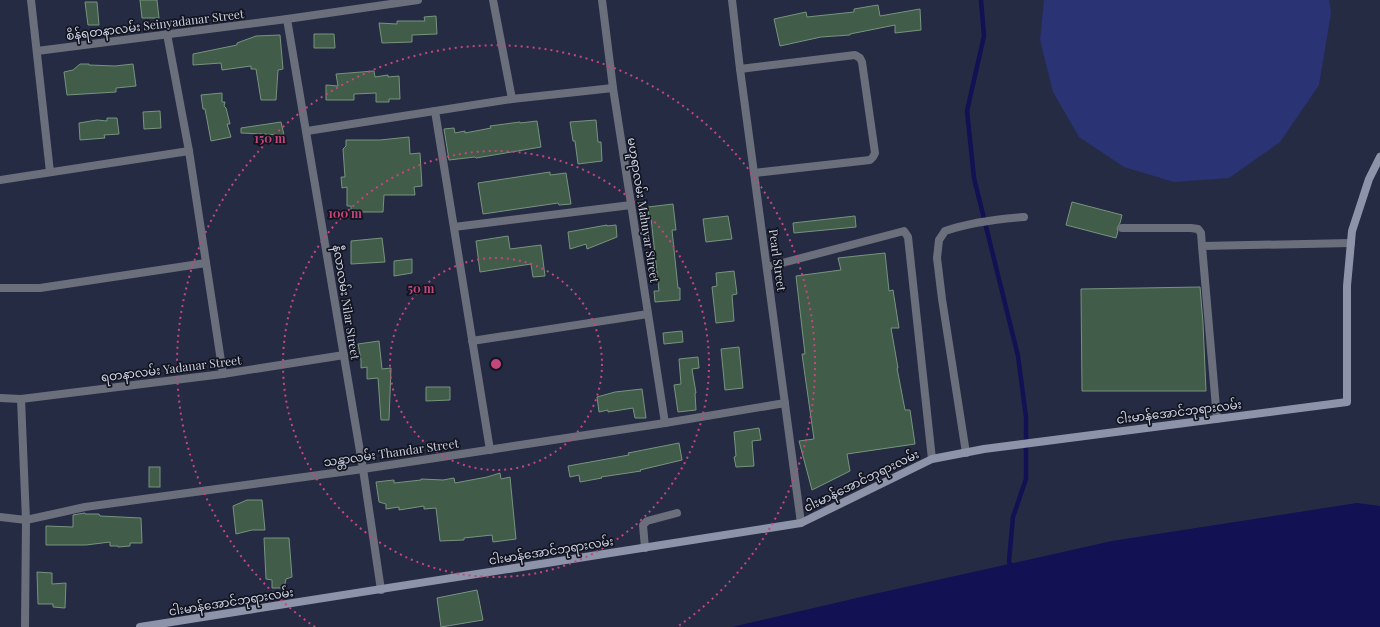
<svg xmlns="http://www.w3.org/2000/svg" width="1380" height="627" font-family="'Playfair Display','Noto Sans Myanmar',serif">
<style>
.green{fill:#2a3373}
.water{fill:#111153}
.lines{fill:none;stroke-linecap:round;stroke-linejoin:round}
.stream{stroke:#111153;stroke-width:4.5}
.building{fill:#415c48;stroke:#77947e}
.lane{stroke:#6b6f7c;stroke-width:8}
.street{stroke:#6b6f7c;stroke-width:8}
.secondary{stroke:#8d93a8;stroke-width:8}
.ring{fill:none;stroke:#c5467d;stroke-width:2;stroke-dasharray:2 4}
.labels{text-anchor:middle;dominant-baseline:central;stroke-width:3.5;stroke-linejoin:round;paint-order:stroke}
.street-label{font-size:12px;fill:#cdd1e2;stroke:#121520}
.centre{fill:#c5467d;stroke:#121520;stroke-width:2}
.ring-label{font-size:12px;text-anchor:middle;font-weight:bold;fill:#c5467d;stroke:#121520;stroke-width:3.5;stroke-linejoin:round;paint-order:stroke}
</style>
<rect width="100%" height="100%" fill="#262b44"/>
<!-- green -->
<polygon class="green" points="1044,0 1329,0 1331,13 1319,85 1280,142 1229,178 1174,182 1124,167 1079,137 1053,92 1040,40"/>
<!-- water -->
<polygon class="water" points="1357,503 1380,506 1380,627 732,627 874,594 1112,541"/>
<g class="lines">
<!-- stream -->
<polyline class="stream" points="981,0 984,36 967,111 974,178 1018,356 1026,417 1026,479 1013,517 1009,561 1011,569"/>
</g>
<!-- building -->
<g class="building">
<polygon points="140,0 157,0 159,18 142,18"/>
<polygon points="85,2 97,2 99,25 88,25"/>
<polygon points="878,5 880,16 920,9 921,30 895,33 895,25 850,34 850,35 821,37 780,46 774,19 806,12 807,17 854,12 854,9"/>
<polygon points="436,16 437,34 412,35 412,42 382,43 379,23 397,24 397,21 425,21 424,17"/>
<polygon points="314,34 334,34 335,48 314,48"/>
<polygon points="280,35 283,69 278,70 276,100 261,100 256,69 251,69 251,66 222,70 221,63 193,65 193,54 237,45 237,43 256,36"/>
<polygon points="80,64 89,64 89,65 115,66 133,64 136,86 116,88 116,92 67,95 64,72 73,70"/>
<polygon points="374,71 375,77 388,75 388,77 399,76 400,99 389,99 389,102 376,102 376,93 354,94 354,100 326,100 326,85 338,86 336,74"/>
<polygon points="222,93 222,102 225,102 224,106 226,108 230,124 227,124 231,137 211,141 205,109 203,109 201,95"/>
<polygon points="160,111 161,128 144,129 143,112"/>
<polygon points="107,118 117,118 119,134 104,135 105,138 80,140 79,123 97,120 107,121"/>
<polygon points="596,120 598,142 601,142 602,161 578,164 575,141 573,141 570,122"/>
<polygon points="537,121 541,147 476,158 475,157 449,160 444,129 454,128 455,133 465,131 465,133 491,128 490,126 520,122 520,123"/>
<polygon points="281,122 284,135 241,133 241,128"/>
<polygon points="409,137 410,154 420,153 422,186 414,187 415,195 384,195 383,212 351,212 351,206 347,206 347,187 342,188 341,177 345,177 343,149 346,146 346,140 380,140"/>
<polygon points="550,172 550,175 566,173 571,204 559,205 558,203 483,214 478,183"/>
<polygon points="1072,202 1122,215 1120,223 1117,228 1118,231 1116,238 1066,225"/>
<polygon points="673,204 676,230 672,230 678,288 680,288 680,300 655,302 654,291 659,291 651,218 649,218 648,207"/>
<polygon points="728,216 732,239 706,242 703,219"/>
<polygon points="855,216 856,227 794,233 793,223"/>
<polygon points="607,225 607,226 616,225 617,237 587,249 586,244 570,249 568,232"/>
<polygon points="508,236 510,249 541,245 545,276 533,277 531,264 480,272 476,241"/>
<polygon points="382,238 385,262 351,264 351,241"/>
<polygon points="885,253 889,291 893,290 899,328 891,328 898,368 897,368 905,410 910,410 915,444 847,454 850,471 812,490 799,441 814,439 802,354 805,354 796,276 841,270 838,258"/>
<polygon points="412,259 412,273 394,276 394,261"/>
<polygon points="734,271 737,294 732,295 734,321 716,323 712,287 717,286 716,273"/>
<polygon points="1200,287 1203,323 1206,391 1082,391 1081,289"/>
<polygon points="682,331 683,342 664,344 663,333"/>
<polygon points="379,341 382,369 391,368 389,420 381,420 378,378 367,379 367,367 361,368 361,360 358,344"/>
<polygon points="739,347 743,388 725,390 721,349"/>
<polygon points="698,357 699,368 692,369 696,393 695,393 696,410 678,412 674,385 681,384 679,359"/>
<polygon points="426,387 450,387 450,400 426,401"/>
<polygon points="642,389 646,418 635,418 633,408 608,412 608,410 599,412 597,397 615,392"/>
<polygon points="759,428 761,440 752,441 754,466 736,467 734,457 736,456 734,432"/>
<polygon points="679,443 682,460 640,470 641,471 601,477 602,478 580,482 579,475 570,477 568,466 629,455 628,453"/>
<rect x="149" y="467" width="11" height="20"/>
<polygon points="500,473 501,479 510,477 516,539 493,542 492,535 464,538 464,540 440,541 436,508 424,509 424,506 399,510 399,507 386,509 386,504 379,502 376,482 394,480 394,483 421,480 421,479 443,480 454,478 455,483 487,477"/>
<polygon points="247,500 262,500 265,530 252,530 236,534 233,506"/>
<polygon points="85,513 85,514 99,514 100,516 141,518 142,543 130,543 130,546 118,547 118,546 110,546 110,542 86,545 46,545 46,526 73,527 73,515"/>
<polygon points="264,538 289,538 292,577 286,579 284,588 272,588 272,580 266,579"/>
<polygon points="37,572 52,573 52,584 66,583 65,608 53,607 53,604 38,604"/>
<polygon points="477,590 483,620 441,627 437,598"/>
</g>
<g class="lines">
<!-- lane -->
<g class="lane">
<polyline points="1122,228 1191,228 1198,229 1201,233 1202,246"/>
<polyline points="1217,419 1202,246 1351,243"/>
<polyline points="645,548 643,525 647,521 677,513"/>
</g>
<!-- street -->
<g class="street">
<polyline points="31,0 50,172"/>
<polyline points="493,0 512,99"/>
<polyline points="602,0 613,88 665,423"/>
<polyline points="732,0 740,69 801,523"/>
<polyline points="287,19 363,469 381,590"/>
<polyline points="167,34 189,151 223,374"/>
<polyline points="37,51 287,19 418,0"/>
<polyline points="740,69 855,55 860,58 862,62 875,153 873,157 870,160 754,173"/>
<polyline points="435,111 490,450"/>
<polyline points="307,131 512,99 613,88"/>
<polyline points="0,180 189,151"/>
<polyline points="454,227 631,205"/>
<polyline points="767,267 904,231 908,237 932,459"/>
<polyline points="0,288 40,288 206,263"/>
<polyline points="472,341 648,314"/>
<polyline points="0,398 21,399 223,374 344,355"/>
<polyline points="21,399 26,520 25,627"/>
<path d="M966,453L942,299L937,258L939,240L945,231C971,222 997,219 1024,217"/>
<polyline points="0,517 26,520 85,507 363,469 665,423 785,403"/>
</g>
<!-- secondary -->
<polyline class="secondary" points="140,627 801,523 932,459 984,449 1347,402 1347,286 1352,231 1369,179 1380,157"/>
</g>
<!-- distance rings -->
<g class="ring">
<circle cx="496" cy="364" r="106"/>
<circle cx="496" cy="364" r="213"/>
<path d="M315 627A319 319 0 1 1 677 627"/>
</g>
<g class="labels">
<!-- street labels -->
<g class="street-label">
<text transform="translate(155 24) rotate(-7)">စိန်ရတနာလမ်း Seinyadanar Street</text>
<text transform="translate(644 210) rotate(81)">မဟူရာလမ်း Mahuyar Street</text>
<text transform="translate(778 260) rotate(82)">Pearl Street</text>
<text transform="translate(347 302) rotate(81)">နီလာလမ်း Nilar Street</text>
<text transform="translate(171 368) rotate(-7)">ရတနာလမ်း Yadanar Street</text>
<text transform="translate(1179 411) rotate(-7)">ငါးမာန်အောင်ဘုရားလမ်း</text>
<text transform="translate(391 452) rotate(-8)">သန္တာလမ်း Thandar Street</text>
<text transform="translate(861 480) rotate(-26)">ငါးမာန်အောင်ဘုရားလမ်း</text>
<text transform="translate(551 550) rotate(-9)">ငါးမာန်အောင်ဘုရားလမ်း</text>
<text transform="translate(231 601) rotate(-9)">ငါးမာန်အောင်ဘုရားလမ်း</text>
</g>
</g>
<circle cx="496" cy="364" r="6" class="centre"/>
<g class="ring-label">
<text x="270" y="143">150 m</text>
<text x="345" y="218">100 m</text>
<text x="421" y="293">50 m</text>
</g>
</svg>
